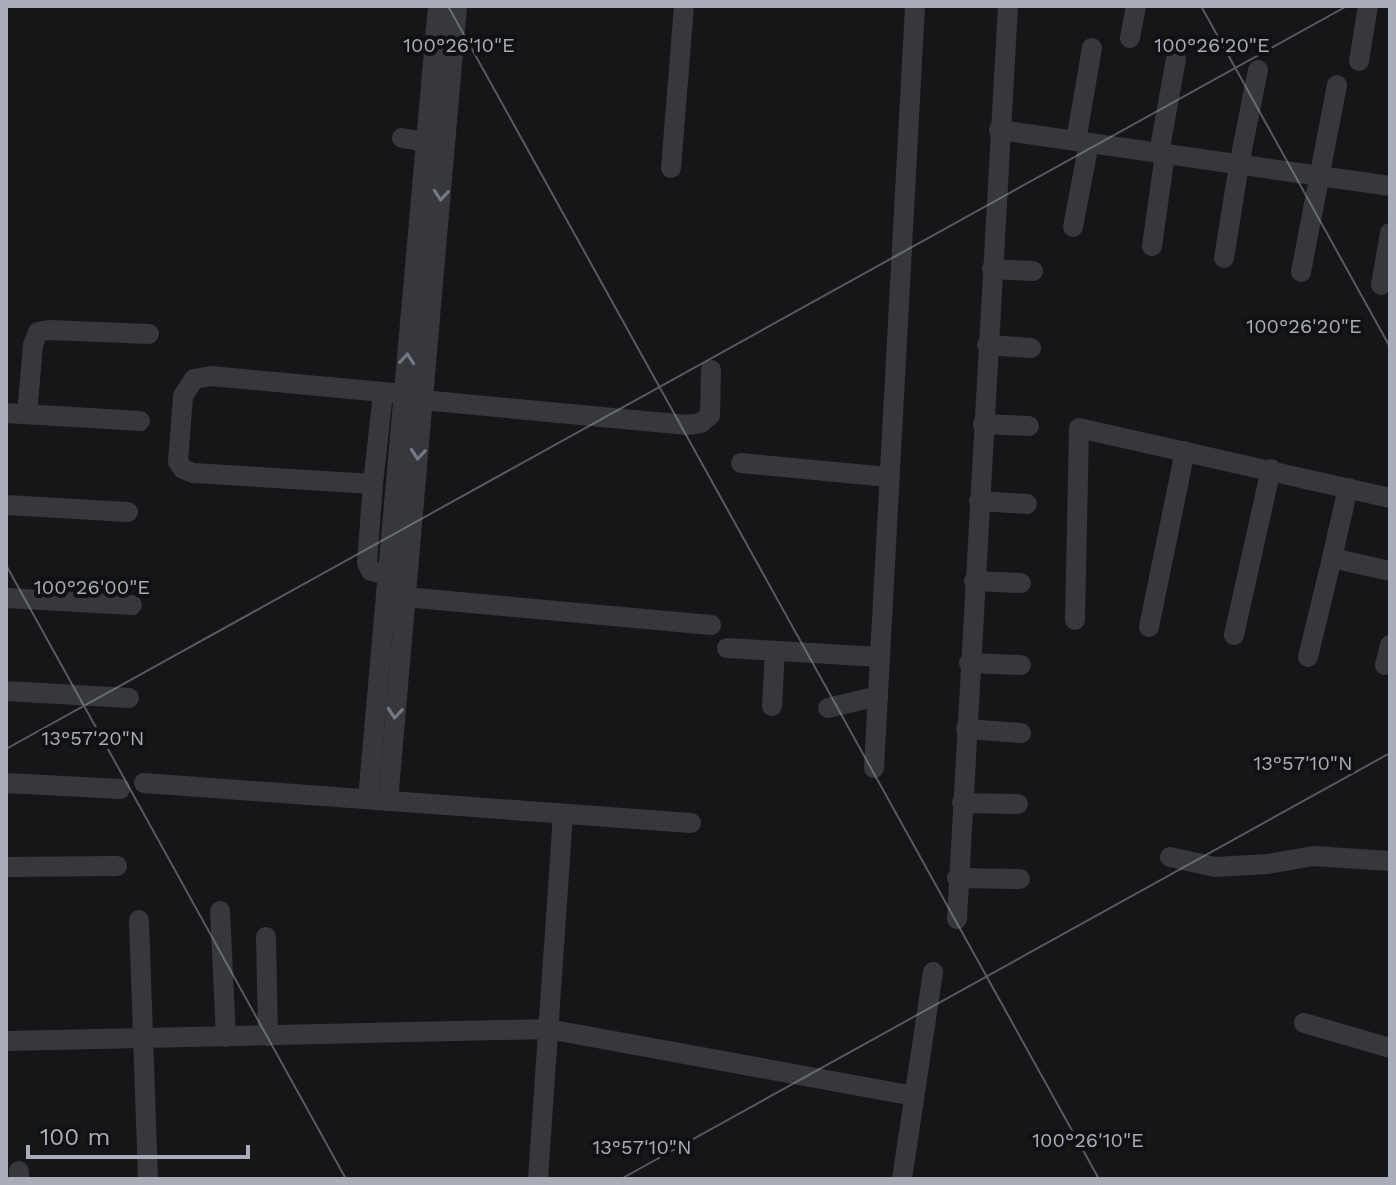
<svg xmlns="http://www.w3.org/2000/svg" width="1396" height="1185" font-family="'Work Sans',sans-serif">
<style>
.lines{fill:none;stroke-linecap:round;stroke-linejoin:round}
.minor{stroke:#37383d;stroke-width:20}
.oneway{stroke:#757881}
.ticks{fill:none;stroke:#a8adb8;stroke-width:2;stroke-opacity:0.45}
.ticks-label{font-size:20px;text-anchor:middle;fill:#a8adb8;stroke:#111113;stroke-width:8;stroke-linejoin:round;paint-order:stroke}
</style>
<rect width="100%" height="100%" fill="#161618"/>
<g class="lines">
<!-- minor -->
<g class="minor">
<polyline points="1130,38 1136,6"/>
<polyline points="1359,61 1368,6"/>
<polyline points="999,130 1390,186"/>
<polyline points="402,138 437,144"/>
<polyline points="1076,141 1092,48"/>
<polyline points="1159,153 1176,59"/>
<polyline points="671,168 684,6"/>
<polyline points="1073,227 1089,143"/>
<polyline points="1152,246 1165,154"/>
<polyline points="1224,258 1239,165 1258,70"/>
<polyline points="992,269 1033,271"/>
<polyline points="1301,272 1337,85"/>
<polyline points="1381,285 1390,233"/>
<polyline points="987,345 1031,348"/>
<polyline points="411,399 687,425 701,423 710,415 711,370"/>
<polyline points="6,413 140,421"/>
<polyline points="27,414 33,345 38,332 49,330 149,334"/>
<polyline points="983,424 1029,426"/>
<polyline points="741,463 888,477"/>
<polyline points="373,484 383,393"/>
<polyline points="979,501 1027,504"/>
<polyline points="6,505 128,512"/>
<polyline points="1332,558 1348,488"/>
<polyline points="388,575 371,571 367,563 373,484 193,473 183,469 178,462 183,396 194,379 211,376 404,394"/>
<polyline points="974,581 1021,583"/>
<polyline points="394,596 711,625"/>
<polyline points="6,598 132,605"/>
<polyline points="1075,620 1079,428 1390,498"/>
<polyline points="1149,627 1185,451"/>
<polyline points="1234,635 1271,469"/>
<polyline points="727,648 880,657"/>
<polyline points="1308,657 1332,558 1390,571"/>
<polyline points="969,663 1021,665"/>
<polyline points="1385,665 1390,645"/>
<polyline points="6,691 129,698"/>
<polyline points="772,706 775,651"/>
<polyline points="828,708 878,696"/>
<polyline points="966,729 1021,733"/>
<polyline points="874,768 915,6"/>
<polyline points="6,783 120,789"/>
<polyline points="144,783 691,823"/>
<polyline points="368,799 438,6"/>
<polyline points="388,801 457,6"/>
<polyline points="962,803 1018,804"/>
<polyline points="1170,857 1215,867 1268,864 1313,856 1390,861"/>
<polyline points="6,867 117,866"/>
<polyline points="957,878 1020,879"/>
<polyline points="220,911 226,1037"/>
<polyline points="957,919 1008,6"/>
<polyline points="139,920 148,1179"/>
<polyline points="266,937 268,1036"/>
<polyline points="1304,1023 1390,1048"/>
<polyline points="6,1041 548,1029 914,1096"/>
<polyline points="19,1179 19,1171"/>
<polyline points="538,1179 563,815"/>
<polyline points="902,1179 933,972"/>
</g>
</g>
<!-- one-way arrows -->
<defs><path id="oneway-chevron" d="M-2-3.5L2.5 0L-2 3.5" fill="none" stroke-width="1.6" stroke-linecap="round" stroke-linejoin="round" transform="scale(2)"/></defs>
<g class="oneway">
<use href="#oneway-chevron" transform="translate(441 195) rotate(95)"/>
<use href="#oneway-chevron" transform="translate(407 359) rotate(-85)"/>
<use href="#oneway-chevron" transform="translate(418 454) rotate(95)"/>
<use href="#oneway-chevron" transform="translate(395 713) rotate(95)"/>
</g>
<!-- ticks -->
<path class="ticks" d="M448,6L1099,1179M1201,6L1390,347M6,565L346,1179M6,749L1347,6M621,1179L1390,753"/>
<g class="ticks-label">
<text x="459" y="52">100°26'10"E</text>
<text x="1212" y="52">100°26'20"E</text>
<text x="1304" y="333">100°26'20"E</text>
<text x="92" y="594">100°26'00"E</text>
<text x="93" y="745">13°57'20"N</text>
<text x="1303" y="770">13°57'10"N</text>
<text x="1088" y="1147">100°26'10"E</text>
<text x="642" y="1154">13°57'10"N</text>
</g>
<!-- border -->
<rect width="1396" height="1185" fill="none" stroke="#a8adb8" stroke-width="16"/>
<!-- scale -->
<path d="M28 1145v12h220v-12" fill="none" stroke="#a8adb8" stroke-width="4"/>
<text x="40" y="1145" font-size="24" fill="#a8adb8" stroke="#111113" stroke-width="6" paint-order="stroke">100 m</text>
</svg>
